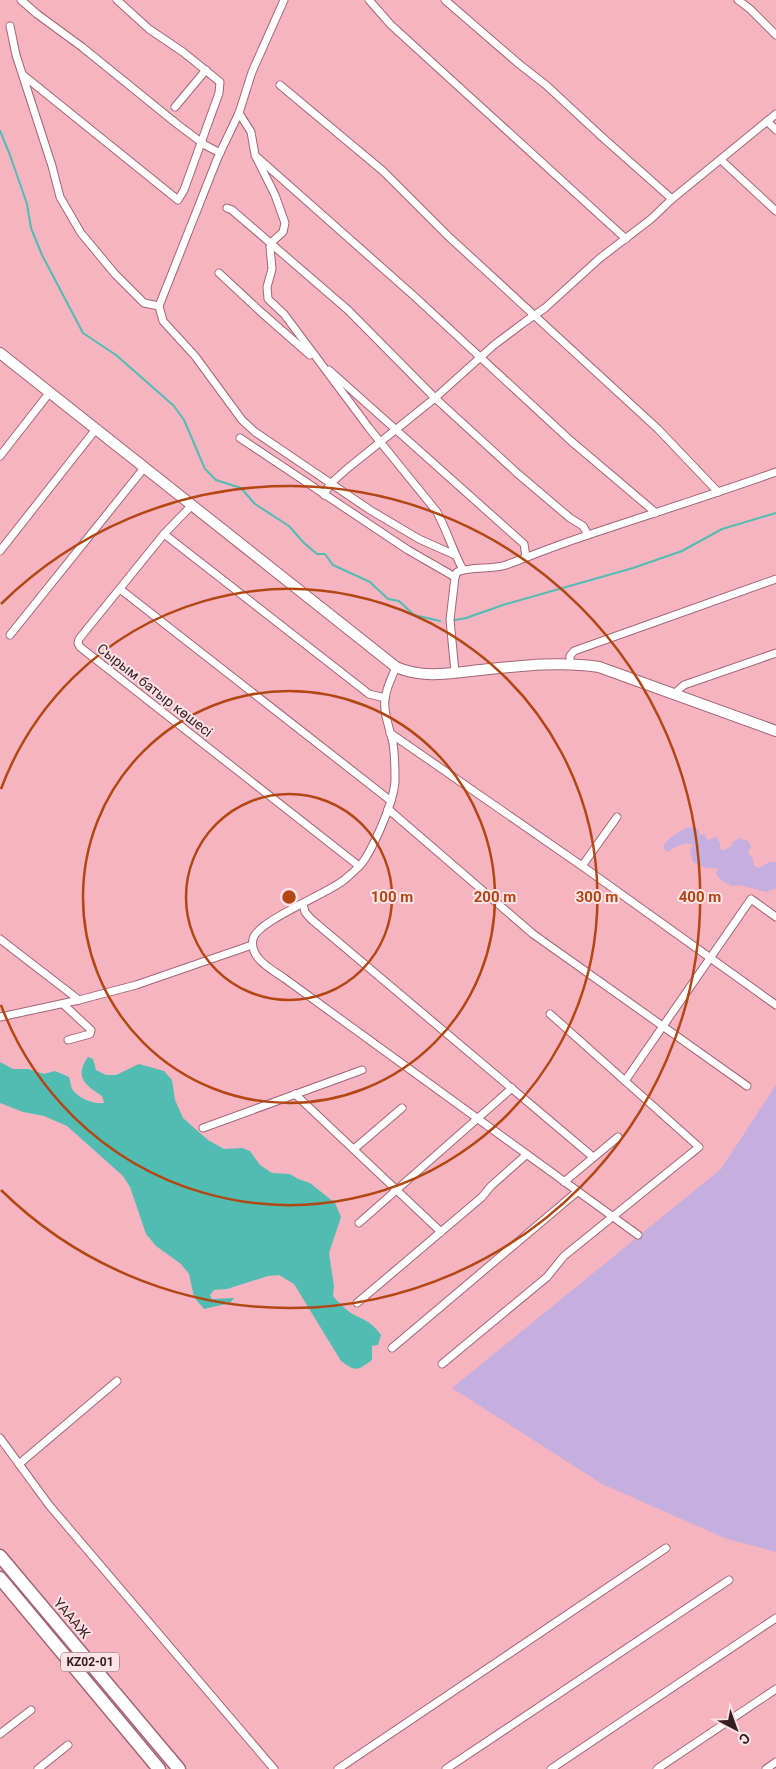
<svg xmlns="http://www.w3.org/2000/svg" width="776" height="1769" font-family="Roboto,sans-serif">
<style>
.green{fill:#c5afdf}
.water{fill:#51bdb2}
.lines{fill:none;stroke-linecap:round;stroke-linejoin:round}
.stream{stroke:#51bdb2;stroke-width:2}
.street-casing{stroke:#a26673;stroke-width:9}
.secondary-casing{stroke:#a26673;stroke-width:12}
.highway-casing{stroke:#a26673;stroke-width:15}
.street{stroke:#fff;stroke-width:7}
.secondary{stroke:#fff;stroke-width:10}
.highway{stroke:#fff;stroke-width:12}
.ring{fill:none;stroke:#b34713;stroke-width:2.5}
.labels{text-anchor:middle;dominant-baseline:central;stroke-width:4;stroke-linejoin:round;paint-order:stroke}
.shield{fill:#fde2e6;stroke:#72595e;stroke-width:1}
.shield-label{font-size:12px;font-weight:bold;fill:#371e23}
.street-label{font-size:14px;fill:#371e23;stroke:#fde2e6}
.centre{fill:#b34713;stroke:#fde2e6;stroke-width:2.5}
.ring-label{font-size:15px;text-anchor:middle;font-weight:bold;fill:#b34713;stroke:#fde2e6;stroke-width:4;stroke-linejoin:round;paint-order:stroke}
</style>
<rect width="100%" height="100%" fill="#f6b4c1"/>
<!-- green -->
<g class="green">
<path d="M692,827L698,829L700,835L705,834L707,840L716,837L720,843V849L724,850L732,846L733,842L740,838L748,841L751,847L748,853L753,859L754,866L759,868L769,862H776V888L766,892L739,885L732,886L721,880L716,874L718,868H707L693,862L690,850L693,845C685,841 674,847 667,852L663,847C667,838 683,828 692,827Z"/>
<polygon points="776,1085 776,1552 727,1539 602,1484 452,1388 721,1169"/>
</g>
<!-- water -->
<path class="water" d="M88,1057L93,1059L96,1070L106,1075H116L139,1064L164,1071L172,1080L175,1100L183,1118L208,1140L224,1149L242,1148L250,1151L260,1165L272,1173L290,1174L298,1179L310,1183L335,1203L341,1217L329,1253L334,1286L333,1296C338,1302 345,1309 351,1313C365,1321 371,1321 381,1335L378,1345L372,1346V1360C357,1371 356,1372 341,1361L294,1284L279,1275L268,1276L227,1289L214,1290L210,1295L212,1299L234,1298L230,1303L204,1309L194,1297L189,1274L181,1264L156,1246L146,1234L130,1187L123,1176L67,1126L44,1116L23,1112L0,1103V1062L13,1069H28L44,1074L55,1071L69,1077C70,1080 71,1086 72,1089C79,1099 93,1104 104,1103L102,1096C85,1085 74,1077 88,1057Z"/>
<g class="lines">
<!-- stream -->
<g class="stream">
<polyline points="0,131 10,155 27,204 31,228 42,255 83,333 116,355 174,406 184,420 205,469 216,480 241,488 255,504 289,526 304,543 317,554 325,554 333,565 370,582 388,599 399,601 414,615 440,621"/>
<polyline points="455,620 466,618 506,604 633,568 682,551 722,529 776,513"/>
</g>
<defs>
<g id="street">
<polyline points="21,0 37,14 82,47 177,124 205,145 220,153"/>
<polyline points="284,0 252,72 239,113 218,157 159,306 163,321 195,356 242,420 255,432 370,510 419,539 455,555"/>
<polyline points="369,0 391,25 626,239"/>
<polyline points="445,0 519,64 546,85 601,136 672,199"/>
<polyline points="738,0 750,9 776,35"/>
<polyline points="10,26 16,55 52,166 60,197 81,233 115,274 144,303 159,306"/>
<polyline points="23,75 178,200 184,190 219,93 220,82 183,52 149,29 117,0"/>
<polyline points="280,85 383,171 448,236 658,429 718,492"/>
<polyline points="175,107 206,70"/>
<path d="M239,113L251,132L255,155L275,195L285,223L283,232L273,241L270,247L272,269L267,287L268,299L284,314L369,428L437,512C447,531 453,551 463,570"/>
<polyline points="767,121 776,130"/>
<polyline points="257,157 414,296 571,441 656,513"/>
<polyline points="721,160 776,211"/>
<polyline points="227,208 232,210 348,310 435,398 517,473 570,518 583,526 588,535"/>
<polyline points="219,273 262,313 310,355"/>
<polyline points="329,370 524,544 526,557"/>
<polyline points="240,438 408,550 455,577"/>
<polyline points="0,456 50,392"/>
<polyline points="324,495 330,484 348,468 435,398 494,345 526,321 545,308 600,258 651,219 672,199 776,114"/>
<polyline points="191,506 164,534 79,639 78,643 80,647 359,866"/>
<polyline points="164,534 369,694 385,698"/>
<polyline points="0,551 96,429"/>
<polyline points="120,589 391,801"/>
<polyline points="10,635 144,468"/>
<polyline points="570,664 570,656 574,651 776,579"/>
<path d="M396,667C392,677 386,688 385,699C383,713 390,729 393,743C395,756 395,769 395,781C394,801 376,841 365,859C360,867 351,874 344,880C327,894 257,921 253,939C249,958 271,969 284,978L638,1235"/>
<path d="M455,672L450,620L455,577L457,572C473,566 490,570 506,565C533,555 560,544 588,535C651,514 714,494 776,472"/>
<polyline points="674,694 684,685 776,653"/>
<polyline points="390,733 582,866 776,1005"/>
<polyline points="388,809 533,934 747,1086"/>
<polyline points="582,866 617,817"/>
<polyline points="303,904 305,912 311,919 593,1157"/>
<polyline points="0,939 79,1000"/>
<polyline points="63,1004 91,1030 90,1034 68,1040"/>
<polyline points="0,1017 79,1000 136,985 252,945"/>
<polyline points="625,1081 751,899 776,917"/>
<polyline points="295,1094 441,1232"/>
<polyline points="203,1128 362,1070"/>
<polyline points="354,1149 402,1108"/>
<polyline points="564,1182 618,1137"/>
<polyline points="359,1223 512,1088"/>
<polyline points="357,1303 482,1197 491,1186 526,1155"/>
<polyline points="392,1348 578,1191"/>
<polyline points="442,1364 547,1277 564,1256 699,1147 550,1014"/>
<polyline points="0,1438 49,1505 274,1769"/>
<polyline points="19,1464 117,1381"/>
<polyline points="0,1734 31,1710"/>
<polyline points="38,1769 68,1745"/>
<polyline points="338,1769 666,1548"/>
<polyline points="446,1769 729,1580"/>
<polyline points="551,1769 776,1618"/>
<polyline points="657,1769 776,1689"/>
<polyline points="766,1769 776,1762"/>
</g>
<path id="secondary" d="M0,353L396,667C423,679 452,673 480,670C519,666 561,661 599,667L776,731"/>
<g id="highway">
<polyline points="0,1556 179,1769"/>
<polyline points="0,1578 159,1769"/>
</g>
</defs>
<!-- street casing -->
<use href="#street" class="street-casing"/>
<!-- secondary casing -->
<use href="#secondary" class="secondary-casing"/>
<!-- highway casing -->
<use href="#highway" class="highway-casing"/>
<!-- street -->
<use href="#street" class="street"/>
<!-- secondary -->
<use href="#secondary" class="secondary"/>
<!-- highway -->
<use href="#highway" class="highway"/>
</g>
<!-- distance rings -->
<g class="ring">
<circle cx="289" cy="897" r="103"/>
<circle cx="289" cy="897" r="206"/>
<path d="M1 789A308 308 0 1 1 1 1005"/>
<path d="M1 604A411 411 0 1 1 1 1190"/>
</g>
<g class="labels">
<!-- shield labels -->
<rect class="shield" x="61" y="1652.5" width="58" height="19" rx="4"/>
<g class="shield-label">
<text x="90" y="1662">KZ02-01</text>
</g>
<!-- street labels -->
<g class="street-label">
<text transform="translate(155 690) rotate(38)">Сырым батыр көшесі</text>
<text transform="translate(72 1618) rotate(50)">ҮАААЖ</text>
</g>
</g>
<circle cx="289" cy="897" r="8" class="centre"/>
<g class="ring-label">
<text x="392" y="902">100 m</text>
<text x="495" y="902">200 m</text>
<text x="597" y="902">300 m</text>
<text x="700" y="902">400 m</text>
</g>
<!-- north arrow -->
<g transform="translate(736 1729) rotate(139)" stroke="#fde2e6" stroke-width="4" paint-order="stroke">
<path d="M0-4L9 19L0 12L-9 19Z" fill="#371e23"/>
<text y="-8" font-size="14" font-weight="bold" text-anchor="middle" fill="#371e23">С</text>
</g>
</svg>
